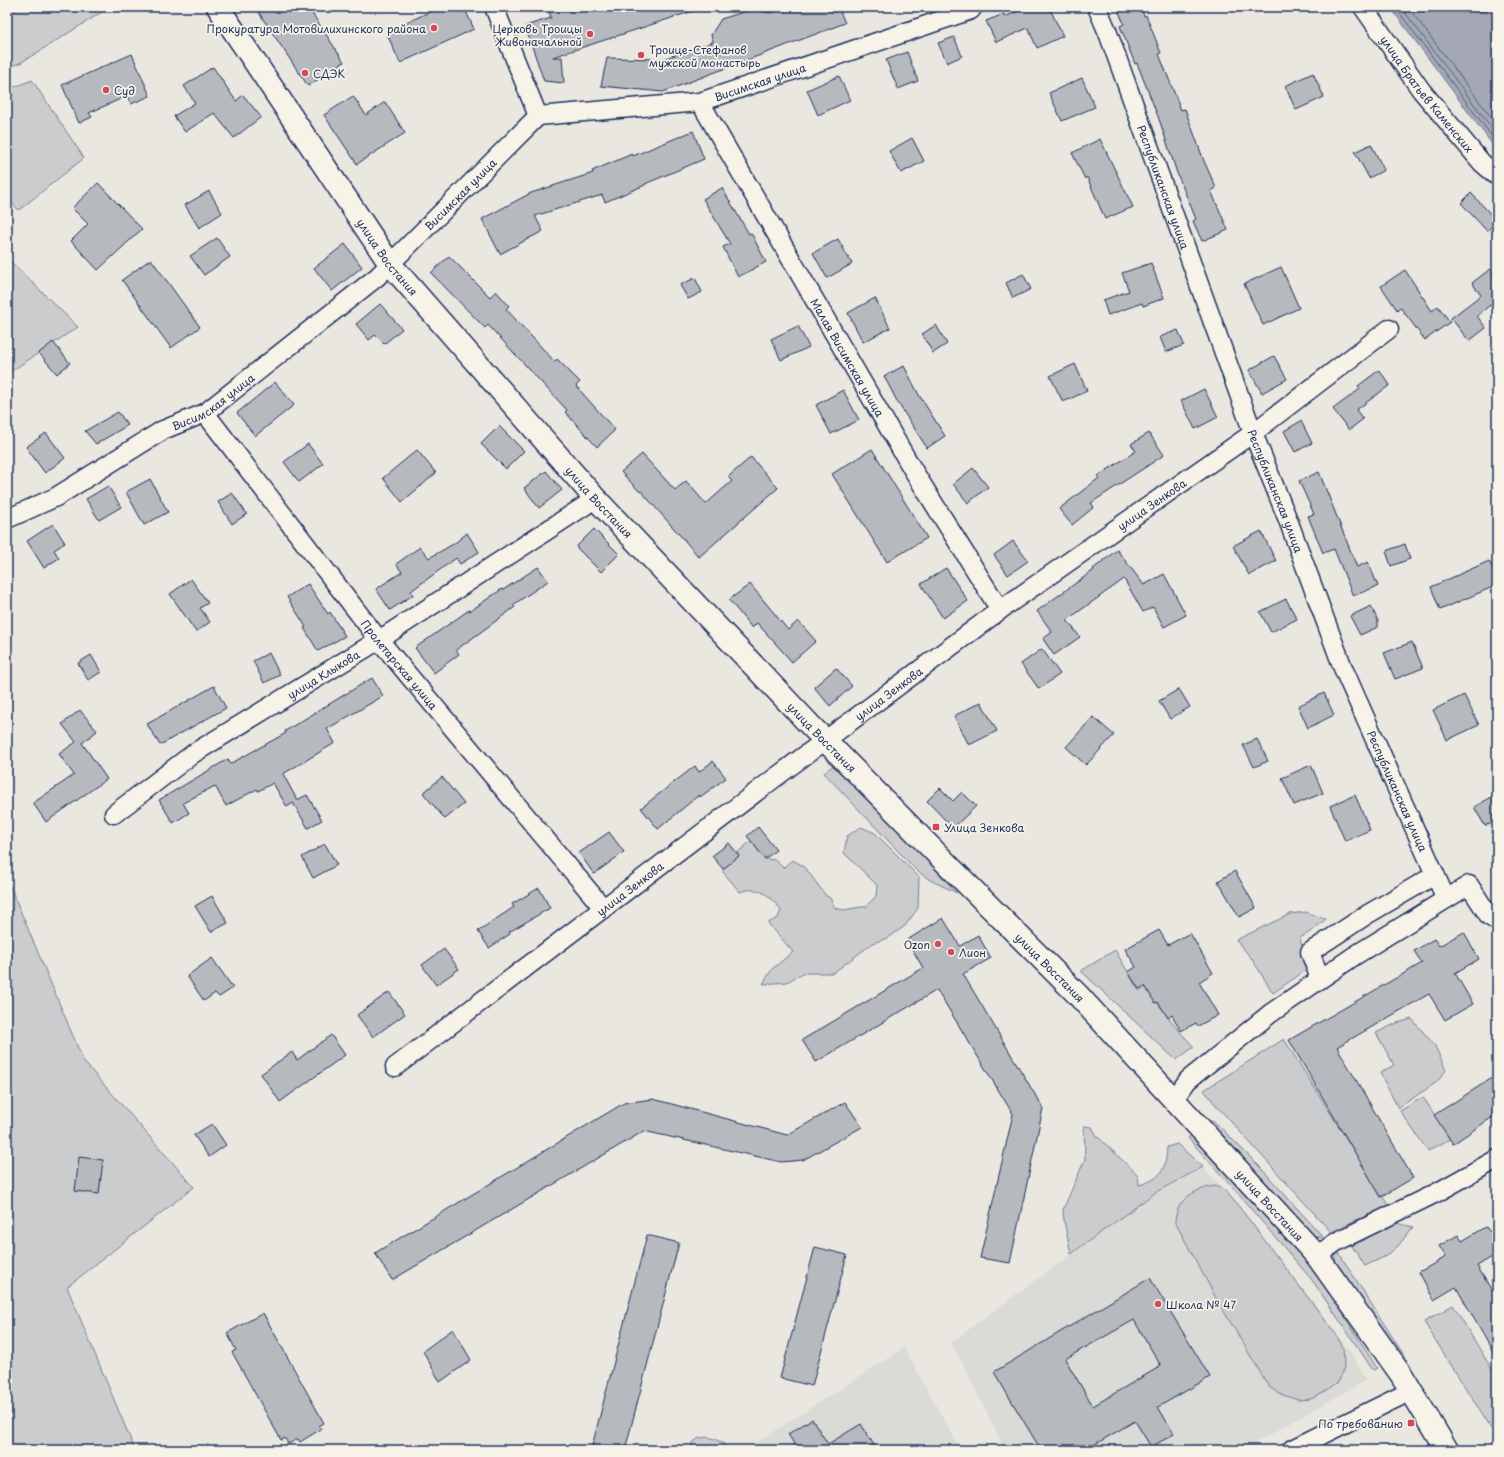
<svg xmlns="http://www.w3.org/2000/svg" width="1504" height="1457" font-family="'Playpen Sans',sans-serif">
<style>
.built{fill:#dadad6}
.green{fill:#cbcccd;stroke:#737e96}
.water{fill:#a3a8b4;stroke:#6d7892}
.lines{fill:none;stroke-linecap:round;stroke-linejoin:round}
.shore{stroke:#515f80;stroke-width:1}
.building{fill:#b6babf;stroke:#1b2f5e;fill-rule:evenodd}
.street-casing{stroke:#1b2f5e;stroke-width:21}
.secondary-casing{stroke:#1b2f5e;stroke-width:25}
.street{stroke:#f7f3e8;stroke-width:18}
.secondary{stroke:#f7f3e8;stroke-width:22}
.poi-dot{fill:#d1495b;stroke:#f7f3e8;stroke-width:1.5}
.labels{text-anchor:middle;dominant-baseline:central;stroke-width:3.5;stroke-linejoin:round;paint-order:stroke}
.poi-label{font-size:11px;fill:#1b2f5e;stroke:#f7f3e8;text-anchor:start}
.street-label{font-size:11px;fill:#1b2f5e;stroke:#f7f3e8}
</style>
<rect width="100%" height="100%" fill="#eae7e0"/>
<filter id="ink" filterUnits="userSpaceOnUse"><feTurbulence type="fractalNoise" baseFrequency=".025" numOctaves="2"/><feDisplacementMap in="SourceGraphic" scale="8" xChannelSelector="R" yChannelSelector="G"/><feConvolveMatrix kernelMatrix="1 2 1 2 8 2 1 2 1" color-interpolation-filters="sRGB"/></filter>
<g filter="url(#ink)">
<!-- built -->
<g class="built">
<polygon points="1203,1167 1242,1209 1352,1354 1366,1380 1243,1450 1005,1450 962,1362 950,1343 1151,1196"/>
<polygon points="904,1348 961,1450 745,1450"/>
</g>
<!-- green -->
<g class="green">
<polygon points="22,7 110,7 22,62 7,68 7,14"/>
<polygon points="32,80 84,158 19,210 7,199 7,90"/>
<polygon points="7,258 78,327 7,374"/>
<polygon points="837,762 957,893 930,880 917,871 824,773"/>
<path d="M861,827L875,833L919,877L918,908L905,926L888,938L873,943L833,973H803L787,982L763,984L772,969L793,952L768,923L778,918L781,910C769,895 759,885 740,892L723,872V869L739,856L737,853L751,841L765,859L776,860L783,868L792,860L804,866L826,896L830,898L835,908L843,910L867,906L876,896L877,885L844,853L847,836Z"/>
<polygon points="7,879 84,1062 194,1187 67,1287 135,1450 7,1450"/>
<polygon points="1305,912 1326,919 1312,931 1300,938 1301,943 1312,966 1273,993 1252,959 1236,940 1290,914"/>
<polygon points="1115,950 1139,991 1145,987 1180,1032 1194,1047 1176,1060 1081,971"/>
<polygon points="1412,1019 1435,1046 1446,1070 1437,1082 1398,1108 1380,1073 1394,1065 1376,1033 1397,1023"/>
<polygon points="1284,1039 1386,1202 1391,1208 1356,1220 1331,1232 1215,1104 1204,1090"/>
<polygon points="1423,1097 1450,1139 1428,1151 1400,1111"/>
<polygon points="1211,1121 1216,1123 1259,1166 1323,1237 1321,1238 1312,1235 1208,1123"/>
<path d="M1084,1126L1092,1127L1097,1136L1138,1175L1139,1185C1161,1179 1166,1170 1167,1147L1177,1144L1203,1167L1156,1192L1071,1254L1064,1221L1063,1210L1085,1159Z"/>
<polygon points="1191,1135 1236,1182 1318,1274 1377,1368 1373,1370 1312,1280 1239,1195 1188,1138"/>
<path d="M1215,1186L1225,1190L1240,1208L1335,1333L1343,1347L1344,1367L1339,1381L1323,1393L1311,1399L1298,1400L1280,1394L1269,1387L1216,1298L1175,1222C1176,1199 1195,1189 1215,1186Z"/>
<polygon points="1389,1221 1413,1227 1398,1246 1388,1255 1365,1266 1350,1243"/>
<polygon points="1339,1253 1407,1360 1407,1364 1339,1269 1335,1260 1335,1256"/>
<polygon points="1453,1305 1497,1378 1497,1438 1424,1322"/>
<polygon points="709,1437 722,1442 728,1450 691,1450 692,1443 699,1438"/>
</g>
<!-- water -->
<polygon class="water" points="1390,7 1497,7 1497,149 1495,148"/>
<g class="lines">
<!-- shore -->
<g class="shore">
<polyline points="1395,7 1497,143"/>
<polyline points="1401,7 1497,135"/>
<polyline points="1408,7 1497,125"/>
</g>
</g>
<!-- building -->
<g class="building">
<polygon points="255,7 308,7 344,62 308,86"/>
<polygon points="440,7 464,7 474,29 400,63 386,32"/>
<polygon points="548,7 696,7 696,10 553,57 562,57 564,83 544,81 525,26 551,18"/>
<polygon points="784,7 838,7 845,23 663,92 601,86 607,58 663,59 713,42 711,35 721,19 753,9 770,13"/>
<polygon points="1027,7 1049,7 1063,36 1037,48 1028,28 996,42 986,21 1004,14 1005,17"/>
<polygon points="1117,7 1141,7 1144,16 1146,15 1161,53 1159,54 1181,110 1185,109 1204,161 1216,188 1211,191 1228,230 1202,241 1193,221 1196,219 1177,173 1159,119 1137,63 1135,64 1120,26 1124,24"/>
<polygon points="954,37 962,56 947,63 938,43"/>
<polygon points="907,52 918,81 898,89 886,60"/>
<polygon points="132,54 150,96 131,104 127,96 89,113 92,117 79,123 62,85"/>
<polygon points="213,67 236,101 243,95 261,117 234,138 214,113 185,132 174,116 195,103 184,86"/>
<polygon points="1313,73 1324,97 1296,110 1285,86"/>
<polygon points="839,76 850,100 818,115 807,90"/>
<polygon points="1082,78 1095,107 1062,121 1049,93"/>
<polygon points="353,96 366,115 385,102 405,133 357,164 324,115"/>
<polygon points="693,131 704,159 645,184 645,185 605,202 602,195 535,216 543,231 500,254 482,219 531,193 593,173 592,171 632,154 633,156"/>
<polygon points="912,138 924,161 901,173 889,151"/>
<polygon points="1100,139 1133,207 1105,219 1087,177 1085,179 1072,153"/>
<polygon points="1371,144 1384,170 1369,178 1355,152"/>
<polygon points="98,183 142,229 98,270 71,241 88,224 72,208"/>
<polygon points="722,188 749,234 751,233 766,262 738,277 723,247 730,244 703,199"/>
<polygon points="209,191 222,213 199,228 185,205"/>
<polygon points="1471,193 1497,221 1487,231 1461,203"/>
<polygon points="217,238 230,257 204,275 190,256"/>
<polygon points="838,239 852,264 827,278 813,253"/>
<polygon points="345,244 362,267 332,291 314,268"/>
<polygon points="449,256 490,297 496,291 509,306 506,309 555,362 557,359 580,382 576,386 615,430 597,447 565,412 567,410 488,325 485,328 431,273"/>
<polygon points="151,259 200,327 171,348 122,280"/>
<polygon points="1151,263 1164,298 1143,306 1142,303 1108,315 1103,300 1129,291 1122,273"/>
<polygon points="1281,267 1299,308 1263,325 1244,284"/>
<polygon points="1490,269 1497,278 1497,314 1490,305 1477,316 1486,328 1469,341 1451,318 1481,295 1472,283"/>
<polygon points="1405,270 1432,311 1438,306 1450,322 1425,340 1400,307 1397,310 1381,286"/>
<polygon points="1023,274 1031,289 1013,298 1006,283"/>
<polygon points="695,278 702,292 688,299 680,285"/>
<polygon points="875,298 890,328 863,342 848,313"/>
<polygon points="380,304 402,329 384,344 375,335 369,340 356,324"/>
<polygon points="936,325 947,344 933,353 922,334"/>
<polygon points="798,326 809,347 781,360 771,339"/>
<polygon points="1178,330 1184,345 1166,352 1160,337"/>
<polygon points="53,342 70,363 57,374 39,353"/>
<polygon points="1274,356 1287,379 1262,393 1249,370"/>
<polygon points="1075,364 1087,391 1063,402 1050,376"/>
<polygon points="904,366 919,395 945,436 927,448 898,403 884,376"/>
<polygon points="1379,370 1390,385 1356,410 1363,419 1349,430 1333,409 1360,389 1358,386"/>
<polygon points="275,382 294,405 255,436 237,413"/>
<polygon points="1204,389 1218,417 1195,429 1181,401"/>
<polygon points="843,390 859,420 831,434 816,405"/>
<polygon points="118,412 128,425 96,444 85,431"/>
<polygon points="1301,421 1312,443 1295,452 1284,431"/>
<polygon points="499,426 524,451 506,469 481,444"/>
<polygon points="46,433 65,458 45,473 26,447"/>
<polygon points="1149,433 1164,455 1091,503 1094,507 1072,525 1059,509 1099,478 1098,476 1136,451 1131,444"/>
<polygon points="308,444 323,464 299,482 284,462"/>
<polygon points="872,449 927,538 887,562 832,474"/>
<polygon points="417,450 436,473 402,502 383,478"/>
<polygon points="642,454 675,490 686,481 706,504 732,481 728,477 751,457 778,488 699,557 641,491 640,492 621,472"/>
<polygon points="973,468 988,487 968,503 953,484"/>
<polygon points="546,471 562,490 539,508 524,488"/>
<polygon points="1319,472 1357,567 1368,562 1378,586 1353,596 1334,549 1323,553 1308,516 1314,514 1299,481"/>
<polygon points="150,479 168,512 144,525 126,492"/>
<polygon points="108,486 121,507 99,520 86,499"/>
<polygon points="232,493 247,514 232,524 218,502"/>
<polygon points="53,524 65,543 54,550 59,558 44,568 27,541"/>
<polygon points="594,529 619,554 601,572 576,547"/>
<polygon points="1261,531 1276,561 1249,575 1233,546"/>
<polygon points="467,533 479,552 460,564 456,558 411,591 413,595 390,610 376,589 402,572 396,564 420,547 429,558 455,543"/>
<polygon points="1013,541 1028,561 1008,575 994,555"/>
<polygon points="1405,544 1410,559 1391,566 1386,551"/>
<polygon points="1117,550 1144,585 1164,574 1186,615 1164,627 1153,607 1143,612 1124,579 1067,620 1080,637 1054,655 1043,639 1052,632 1037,611 1094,570 1093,569"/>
<polygon points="1489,561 1497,577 1497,585 1440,610 1431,587"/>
<polygon points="538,567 548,581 513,605 515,607 456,650 459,654 434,673 415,648 469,610 470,611 502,589 503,590"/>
<polygon points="946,568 968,601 943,618 921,584"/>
<polygon points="191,579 208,603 200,608 210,622 196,632 170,594"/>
<polygon points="308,584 328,614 330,612 345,636 318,651 304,628 306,627 287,597"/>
<polygon points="750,584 788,630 798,621 816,641 792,662 757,623 752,628 729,600"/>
<polygon points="1286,599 1297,619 1271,632 1260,612"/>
<polygon points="1371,606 1378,621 1378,627 1360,635 1350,616"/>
<polygon points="1412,642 1423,668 1395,679 1384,653"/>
<polygon points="1042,649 1060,674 1039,689 1021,664"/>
<polygon points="269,653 280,675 264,683 253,661"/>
<polygon points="91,655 101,672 88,680 78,663"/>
<polygon points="836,668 852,686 830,706 814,687"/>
<polygon points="372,678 383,696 327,729 335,743 283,774 297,800 307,795 322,820 308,828 293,803 287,807 273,783 258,791 257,789 226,806 215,786 183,803 189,813 173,823 159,800 228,759 230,764 286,733 285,731"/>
<polygon points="214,686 226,708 160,745 147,724"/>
<polygon points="1179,689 1190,707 1170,719 1159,701"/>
<polygon points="1324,693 1334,715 1308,728 1298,706"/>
<polygon points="1464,695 1479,725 1447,740 1433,710"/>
<polygon points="981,702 997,731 969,745 954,716"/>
<polygon points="80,710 97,731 82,743 107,779 46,822 33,803 74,775 59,754 76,742 62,724"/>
<polygon points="1093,717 1114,735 1086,765 1066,747"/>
<polygon points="1257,739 1268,761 1254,767 1243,745"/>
<polygon points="713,761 726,778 700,797 699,795 658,829 641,808 695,766 699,772"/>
<polygon points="1311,765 1323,793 1294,805 1282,778"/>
<polygon points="442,777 464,804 445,819 423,793"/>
<polygon points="940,788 953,801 962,792 976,806 953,828 927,801"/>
<polygon points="1497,794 1497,819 1485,826 1474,807"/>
<polygon points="1355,795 1370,830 1345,841 1330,806"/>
<polygon points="758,827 776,850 765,859 747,836"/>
<polygon points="609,832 624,852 594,874 579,853"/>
<polygon points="729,843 739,856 723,869 712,856"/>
<polygon points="325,844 337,865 313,878 302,857"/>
<polygon points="1235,871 1256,908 1239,917 1218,881"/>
<polygon points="539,888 550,908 509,932 510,934 489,948 478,931 514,907 512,904"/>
<polygon points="212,896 228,923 211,932 195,906"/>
<polygon points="943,918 960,946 978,935 991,958 963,974 1043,1108 1010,1263 980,1258 1013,1114 937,990 816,1062 802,1040 923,968 907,940"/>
<polygon points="1159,930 1168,945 1190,933 1213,973 1199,982 1218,1015 1198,1026 1196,1023 1181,1031 1172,1015 1168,1018 1158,1002 1155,1003 1145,986 1139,989 1128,972 1136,967 1125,949"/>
<polygon points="1464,932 1479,959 1455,973 1473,1004 1445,1020 1429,994 1337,1047 1413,1178 1381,1197 1289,1040 1422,963 1414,951 1434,939 1439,946"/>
<polygon points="444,949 459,969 436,985 422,965"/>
<polygon points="212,958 233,988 219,997 215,993 204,1001 187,976"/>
<polygon points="389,992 405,1014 373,1037 357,1015"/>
<polygon points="331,1035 345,1055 280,1102 261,1074 292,1052 297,1060"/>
<polygon points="1497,1075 1497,1114 1453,1144 1434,1115"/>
<polygon points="653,1099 787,1135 845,1102 862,1127 803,1160 781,1162 644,1131 392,1280 375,1253 624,1103"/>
<polygon points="212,1124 226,1145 209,1157 194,1135"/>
<polygon points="79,1157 103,1160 99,1194 75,1191"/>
<polygon points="1486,1227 1490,1232 1497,1228 1497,1254 1477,1266 1497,1299 1497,1359 1456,1287 1434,1300 1419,1272 1446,1257 1439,1246 1458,1235 1462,1241"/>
<polygon points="647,1235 679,1243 625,1450 591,1450"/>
<polygon points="815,1247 847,1255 812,1386 780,1378"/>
<path d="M1150,1278L1210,1377L1158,1407L1174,1434L1151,1447L1135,1421L1085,1450H1041L994,1372ZM1134,1320L1161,1366L1093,1406L1065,1359Z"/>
<polygon points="263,1313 324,1423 319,1426 321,1429 300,1442 298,1439 288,1444 285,1438 281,1440 232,1352 236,1350 227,1333"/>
<polygon points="453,1329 471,1360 440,1382 423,1351"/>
<polygon points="812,1419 828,1444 861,1424 877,1450 798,1450 788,1434"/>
</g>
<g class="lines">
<defs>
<g id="street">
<polyline points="494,7 538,116"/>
<path id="s1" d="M1097,7L1108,33L1253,433L1288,520L1343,668L1446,899"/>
<path id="s2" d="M1363,7L1421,90L1482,163L1497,176"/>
<path id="s3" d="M700,102L913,470L1000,610"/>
<path id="s4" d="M205,413L379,640L604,909"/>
<path id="s5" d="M7,519L56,497L163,430L205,413L377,277L538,116L700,102L971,10L973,7"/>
<path id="s6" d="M114,814L194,753L379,640L586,505L594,497"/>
<polyline points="1320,979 1310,952 1368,914 1435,875"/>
<path id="s7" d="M395,1067L772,780L1000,610L1253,433L1389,329"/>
<polyline points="1174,1099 1188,1080 1271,1013 1354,956 1469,885 1489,916 1497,921"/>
<polyline points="1317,1256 1336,1242 1438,1192 1497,1159"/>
<polyline points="1291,1450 1411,1391"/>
</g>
<g id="secondary">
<path id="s8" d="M218,7L390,264L594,497L810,725L955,872L1077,994L1317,1256L1401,1374L1447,1450"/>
</g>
</defs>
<!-- street casing -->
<use href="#street" class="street-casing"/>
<!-- secondary casing -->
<use href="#secondary" class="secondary-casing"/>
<!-- street -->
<use href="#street" class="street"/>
<!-- secondary -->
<use href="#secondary" class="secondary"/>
</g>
</g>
<!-- markers -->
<g class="poi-dot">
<circle cx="434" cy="28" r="4"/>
<circle cx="590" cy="34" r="4"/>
<circle cx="641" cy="55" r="4"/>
<circle cx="305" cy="73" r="4"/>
<circle cx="106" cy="90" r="4"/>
<rect x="932" y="823" width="8" height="8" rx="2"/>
<circle cx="938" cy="944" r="4"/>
<circle cx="951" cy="952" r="4"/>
<circle cx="1158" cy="1304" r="4"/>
<rect x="1407" y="1419" width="8" height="8" rx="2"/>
</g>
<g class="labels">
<!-- poi labels -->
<g class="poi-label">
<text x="426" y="28" text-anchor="end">Прокуратура Мотовилихинского района</text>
<text x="582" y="28" text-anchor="end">Церковь Троицы<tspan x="582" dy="13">Живоначальной</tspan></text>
<text x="649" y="49">Троице-Стефанов<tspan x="649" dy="13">мужской монастырь</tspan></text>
<text x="313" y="73">СДЭК</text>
<text x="114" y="90">Суд</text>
<text x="944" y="827">Улица Зенкова</text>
<text x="930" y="944" text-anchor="end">Ozon</text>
<text x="959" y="952">Лион</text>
<text x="1166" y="1304">Школа № 47</text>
<text x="1403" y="1423" text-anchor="end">По требованию</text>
</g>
<!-- street labels -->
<g class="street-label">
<text stroke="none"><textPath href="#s5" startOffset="898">Висимская улица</textPath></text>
<text stroke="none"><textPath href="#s2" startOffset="108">улица Братьев Каменских</textPath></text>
<text stroke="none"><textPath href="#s1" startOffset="192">Республиканская улица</textPath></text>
<text stroke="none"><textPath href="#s5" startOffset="562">Висимская улица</textPath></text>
<text stroke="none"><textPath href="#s8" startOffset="302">улица Восстания</textPath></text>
<text stroke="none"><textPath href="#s3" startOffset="295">Малая Висимская улица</textPath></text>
<text stroke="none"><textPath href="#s5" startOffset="238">Висимская улица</textPath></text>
<text stroke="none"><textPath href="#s1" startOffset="516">Республиканская улица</textPath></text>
<text stroke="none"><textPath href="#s8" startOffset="626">улица Восстания</textPath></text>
<text stroke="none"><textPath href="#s7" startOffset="943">улица Зенкова</textPath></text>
<text stroke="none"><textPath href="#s4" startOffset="318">Пролетарская улица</textPath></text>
<text stroke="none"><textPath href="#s6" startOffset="252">улица Клыкова</textPath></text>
<text stroke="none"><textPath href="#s7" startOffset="619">улица Зенкова</textPath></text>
<text stroke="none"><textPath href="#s8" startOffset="950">улица Восстания</textPath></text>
<text stroke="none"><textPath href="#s1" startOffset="840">Республиканская улица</textPath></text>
<text stroke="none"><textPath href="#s7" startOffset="295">улица Зенкова</textPath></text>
<text stroke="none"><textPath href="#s8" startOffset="1274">улица Восстания</textPath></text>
<text stroke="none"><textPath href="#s8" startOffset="1598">улица Восстания</textPath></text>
</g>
</g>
<!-- margin -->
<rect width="1504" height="1457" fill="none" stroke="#f7f3e8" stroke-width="24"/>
<rect x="12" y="12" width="1480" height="1433" fill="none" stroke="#1b2f5e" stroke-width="1.5" filter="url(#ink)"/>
</svg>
